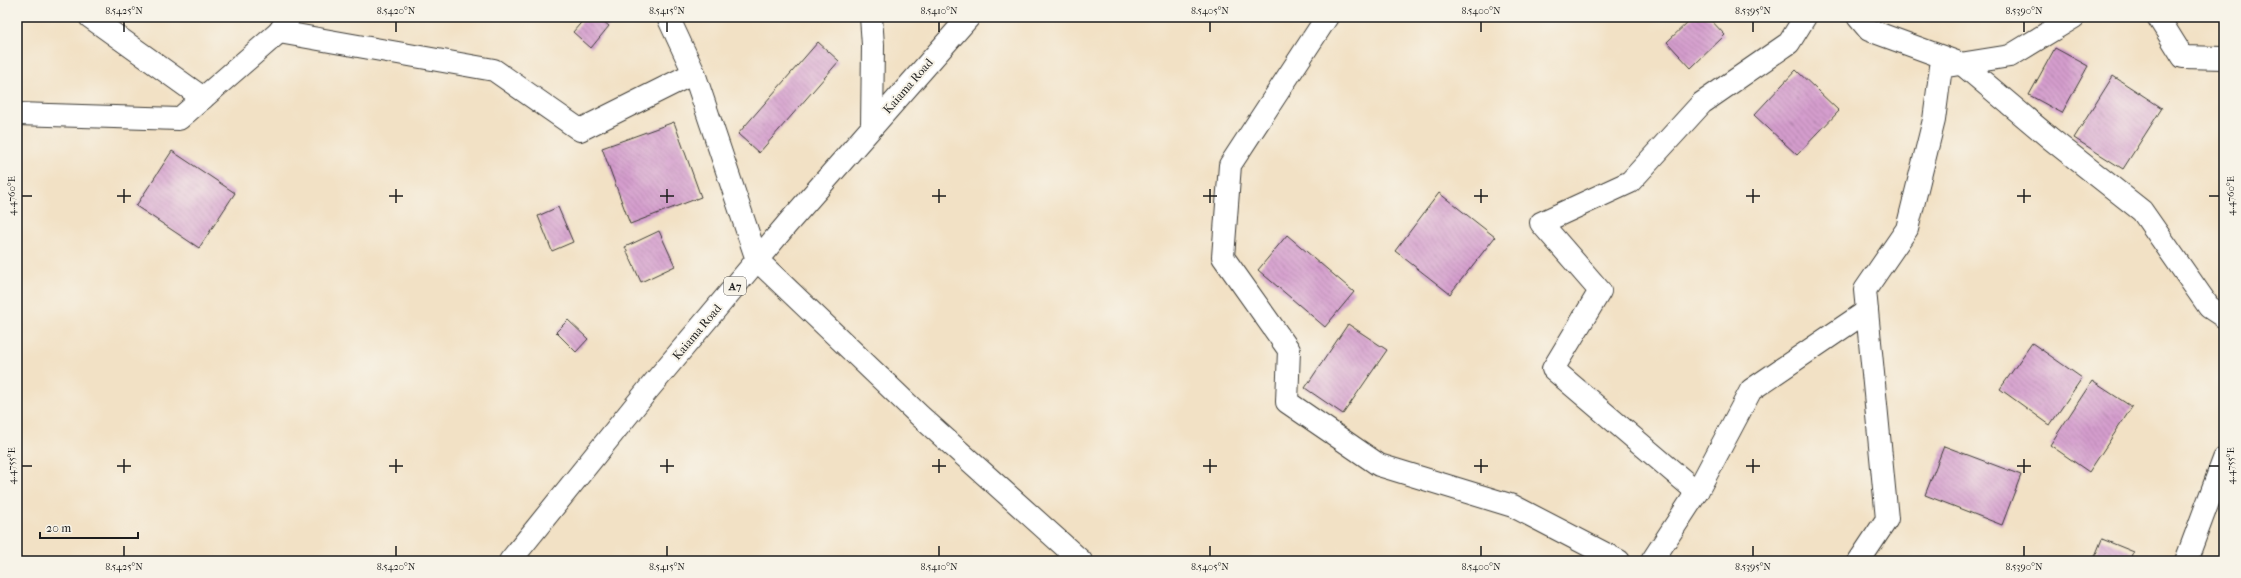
<svg xmlns="http://www.w3.org/2000/svg" width="2241" height="578" font-family="'IM FELL French Canon',serif">
<style>
.building{fill:url(#building-back-hatch)}
.lines{fill:none;stroke-linecap:round;stroke-linejoin:round}
.minor-casing{stroke:#3c3a35;stroke-width:24}
.trunk-casing{stroke:#3c3a35;stroke-width:24}
.minor{stroke:#fff;stroke-width:22}
.trunk{stroke:#fff;stroke-width:22}
.ticks{fill:none;stroke:#1c1c1c;stroke-width:1.5}
.labels{text-anchor:middle;dominant-baseline:central;stroke-width:4;stroke-linejoin:round;paint-order:stroke}
.shield{fill:#f7f3e8;stroke:#5e5c59;stroke-width:1}
.shield-label{font-size:11px;font-weight:bold;fill:#1c1c1c}
.street-label{font-size:12px;fill:#1c1c1c;stroke:#f7f3e8}
.neatline{fill:none;stroke:#1c1c1c;stroke-width:1.5}
.ticks-label{font-size:10px;text-anchor:middle;fill:#1c1c1c}
</style>
<defs>
<pattern id="building-back-hatch" width="6" height="6" patternUnits="userSpaceOnUse"><rect width="6" height="6" fill="#d49dcd"/><path d="M-1 5l2 2M0 0l6 6M5-1l2 2" fill="none" stroke="#ab7fa6"/></pattern>
</defs>
<rect width="100%" height="100%" fill="#f7f3e8"/>
<filter id="ink" filterUnits="userSpaceOnUse"><feTurbulence type="fractalNoise" baseFrequency=".025" numOctaves="2"/><feDisplacementMap in="SourceGraphic" scale="8" xChannelSelector="R" yChannelSelector="G"/><feConvolveMatrix kernelMatrix="1 2 1 2 8 2 1 2 1" color-interpolation-filters="sRGB"/></filter>
<filter id="wash" filterUnits="userSpaceOnUse"><feTurbulence type="fractalNoise" baseFrequency=".012" numOctaves="4" result="noise"/><feDisplacementMap in="SourceGraphic" scale="16" xChannelSelector="R" yChannelSelector="G"/><feGaussianBlur stdDeviation="0.9" result="paint"/><feColorMatrix in="noise" values="0 0 0 0 0 0 0 0 0 0 0 0 0 0 0 0 0 1.4 0 .05"/><feComposite in="paint" operator="in"/></filter>
<g filter="url(#wash)">
<rect width="100%" height="100%" fill="#f2e1c5"/>
<g id="blocks">
<!-- building -->
<g class="building">
<polygon points="586,17 598,17 609,26 591,48 573,32"/>
<polygon points="1693,17 1708,17 1725,35 1691,68 1667,42"/>
<polygon points="818,42 839,61 759,153 738,134"/>
<polygon points="2055,48 2088,66 2062,113 2029,95"/>
<polygon points="1796,70 1839,111 1797,155 1754,115"/>
<polygon points="2113,76 2162,108 2123,169 2074,138"/>
<polygon points="674,122 701,197 630,224 602,148"/>
<polygon points="172,151 235,193 199,248 136,206"/>
<polygon points="1439,193 1495,237 1450,294 1395,251"/>
<polygon points="558,207 573,242 552,251 538,216"/>
<polygon points="659,231 675,266 641,282 625,247"/>
<polygon points="1287,235 1354,292 1325,327 1258,270"/>
<polygon points="568,320 588,339 576,352 556,332"/>
<polygon points="1348,324 1387,350 1343,414 1305,388"/>
<polygon points="2032,343 2082,378 2050,425 2000,389"/>
<polygon points="2092,381 2132,407 2089,472 2050,445"/>
<polygon points="1944,446 2021,475 2002,525 1925,495"/>
<polygon points="2102,539 2134,552 2130,561 2093,561"/>
</g>
</g>
</g>
<g filter="url(#ink)">
<use href="#blocks" fill-opacity="0" stroke="#3c3a35" stroke-width="1"/>
<g class="lines">
<defs>
<g id="minor">
<polyline points="90,17 203,98"/>
<polyline points="668,17 694,73"/>
<polyline points="871,17 873,45 872,127"/>
<polyline points="1327,17 1230,165 1223,257 1289,350 1287,402 1379,465 1513,506 1619,561"/>
<polyline points="1858,17 1869,30 1962,64 2051,139 2142,211 2209,307 2224,317"/>
<polyline points="2158,17 2183,57 2224,58"/>
<polyline points="279,32 494,70 580,130 694,73 757,260 920,416 1081,561"/>
<polyline points="17,114 179,119 279,32 289,17"/>
<polyline points="1697,492 1553,369 1600,291 1541,223 1630,182 1702,103 1789,43 1805,17"/>
<polyline points="1652,561 1697,492 1751,390 1867,311"/>
<polyline points="1859,561 1887,519 1865,290 1907,229 1934,120 1941,67 2010,56 2074,17"/>
<polyline points="2186,561 2224,459"/>
</g>
<polyline id="trunk" points="510,561 647,391 788,223 969,17"/>
</defs>
<!-- minor casing -->
<use href="#minor" class="minor-casing"/>
<!-- trunk casing -->
<use href="#trunk" class="trunk-casing"/>
<!-- minor -->
<use href="#minor" class="minor"/>
<!-- trunk -->
<use href="#trunk" class="trunk"/>
</g>
</g>
<!-- ticks -->
<path class="ticks" d="M124,22V32M396,22V32M667,22V32M939,22V32M1210,22V32M1481,22V32M1753,22V32M2024,22V32M124,189V203M396,189V203M667,189V203M939,189V203M1210,189V203M1481,189V203M1753,189V203M2024,189V203M22,196H32M117,196H131M389,196H403M660,196H674M932,196H946M1203,196H1217M1474,196H1488M1746,196H1760M2017,196H2031M2209,196H2219M124,459V473M396,459V473M667,459V473M939,459V473M1210,459V473M1481,459V473M1753,459V473M2024,459V473M22,466H32M117,466H131M389,466H403M660,466H674M932,466H946M1203,466H1217M1474,466H1488M1746,466H1760M2017,466H2031M2209,466H2219M124,546V556M396,546V556M667,546V556M939,546V556M1210,546V556M1481,546V556M1753,546V556M2024,546V556"/>
<g class="labels">
<!-- shield labels -->
<rect class="shield" x="724" y="277" width="22" height="18" rx="3"/>
<g class="shield-label">
<text x="735" y="286">A7</text>
</g>
<!-- street labels -->
<g class="street-label">
<text transform="translate(908 86) rotate(-49)">Kaiama Road</text>
<text transform="translate(697 332) rotate(-50)">Kaiama Road</text>
</g>
</g>
<!-- margin -->
<rect width="2241" height="578" fill="none" stroke="#f7f3e8" stroke-width="44"/>
<!-- scale -->
<path d="M40 532v6h98v-6" fill="none" stroke="#1c1c1c" stroke-width="2"/>
<text x="46" y="532" font-size="12" fill="#1c1c1c" stroke="#f7f3e8" stroke-width="3" paint-order="stroke">20 m</text>
<rect x="22" y="22" width="2197" height="534" class="neatline"/>
<g class="ticks-label">
<text x="124" y="14">8.5425°N</text>
<text x="396" y="14">8.5420°N</text>
<text x="667" y="14">8.5415°N</text>
<text x="939" y="14">8.5410°N</text>
<text x="1210" y="14">8.5405°N</text>
<text x="1481" y="14">8.5400°N</text>
<text x="1753" y="14">8.5395°N</text>
<text x="2024" y="14">8.5390°N</text>
<text transform="translate(2230 196) rotate(-90)" y="4">4.4760°E</text>
<text transform="translate(11 196) rotate(-90)" y="4">4.4760°E</text>
<text transform="translate(2230 466) rotate(-90)" y="4">4.4755°E</text>
<text transform="translate(11 466) rotate(-90)" y="4">4.4755°E</text>
<text x="124" y="570">8.5425°N</text>
<text x="396" y="570">8.5420°N</text>
<text x="667" y="570">8.5415°N</text>
<text x="939" y="570">8.5410°N</text>
<text x="1210" y="570">8.5405°N</text>
<text x="1481" y="570">8.5400°N</text>
<text x="1753" y="570">8.5395°N</text>
<text x="2024" y="570">8.5390°N</text>
</g>
</svg>
